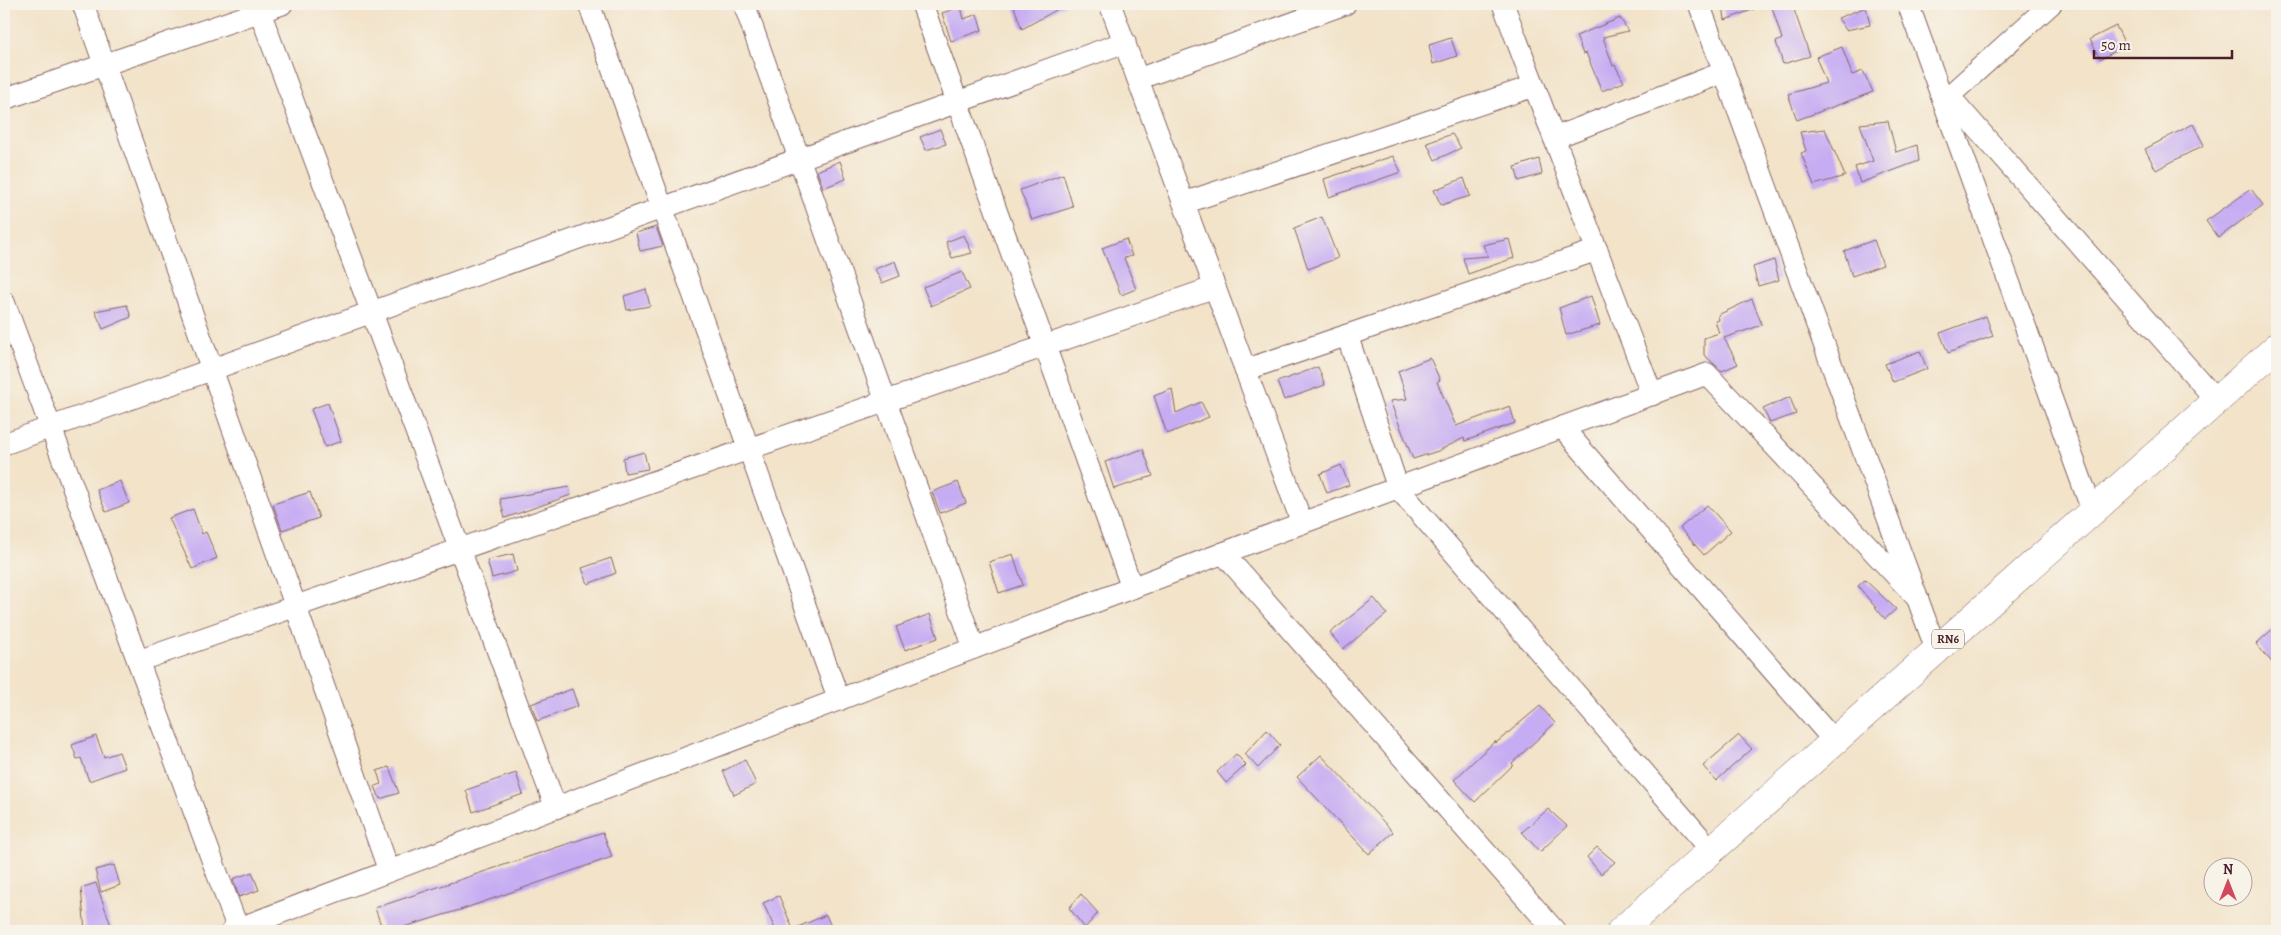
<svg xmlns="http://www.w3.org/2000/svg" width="2281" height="935" font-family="Alegreya,serif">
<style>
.building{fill:#c6acf3}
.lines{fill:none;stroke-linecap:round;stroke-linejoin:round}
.street-casing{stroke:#856462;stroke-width:23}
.primary-casing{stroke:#856462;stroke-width:29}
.street{stroke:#fff;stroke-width:21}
.primary{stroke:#fff;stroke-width:28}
.labels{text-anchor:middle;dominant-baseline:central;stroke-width:4;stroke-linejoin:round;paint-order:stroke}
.shield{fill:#f7f3e8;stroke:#7e5f64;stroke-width:1}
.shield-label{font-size:12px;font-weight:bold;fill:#4a1f2b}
</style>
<rect width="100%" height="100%" fill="#f7f3e8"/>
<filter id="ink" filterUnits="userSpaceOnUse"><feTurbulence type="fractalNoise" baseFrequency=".02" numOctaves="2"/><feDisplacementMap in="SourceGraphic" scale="10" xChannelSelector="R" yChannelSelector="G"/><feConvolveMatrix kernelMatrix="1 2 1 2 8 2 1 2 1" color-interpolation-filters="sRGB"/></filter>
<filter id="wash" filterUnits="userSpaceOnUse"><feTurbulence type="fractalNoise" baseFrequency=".0096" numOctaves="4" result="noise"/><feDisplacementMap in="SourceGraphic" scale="20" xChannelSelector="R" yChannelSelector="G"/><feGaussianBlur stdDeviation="1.12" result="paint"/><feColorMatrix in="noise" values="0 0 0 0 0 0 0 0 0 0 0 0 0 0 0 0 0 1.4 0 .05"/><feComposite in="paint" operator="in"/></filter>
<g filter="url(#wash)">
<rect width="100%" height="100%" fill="#f2e3c9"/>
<g id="blocks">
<!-- building -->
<g class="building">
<polygon points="1013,4 1067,4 1022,29"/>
<polygon points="1723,4 1765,4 1765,5 1725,20"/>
<polygon points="1771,4 1792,4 1810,56 1783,64 1776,42 1782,39"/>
<polygon points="961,7 964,19 977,14 982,30 951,41 942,13"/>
<polygon points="1866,7 1870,25 1846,30 1838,18"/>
<polygon points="1620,18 1628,31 1603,37 1613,66 1615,65 1624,82 1602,91 1586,53 1583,54 1576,36"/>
<polygon points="2116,26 2126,46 2100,59 2090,39"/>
<polygon points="1451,38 1457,56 1433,64 1429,45"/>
<polygon points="1842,47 1852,75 1863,71 1873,92 1797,120 1788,94 1826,83 1816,57"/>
<polygon points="1888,121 1896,152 1917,145 1919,161 1860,183 1855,167 1873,161 1860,124"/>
<polygon points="2193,124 2204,145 2156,170 2145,149"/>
<polygon points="940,129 946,144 926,150 920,137"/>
<polygon points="1825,129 1845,176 1814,185 1801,153 1806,151 1800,132"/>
<polygon points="1452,134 1461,148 1435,160 1427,143"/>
<polygon points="1393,156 1401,172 1329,197 1324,179"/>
<polygon points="1539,159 1542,174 1519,181 1515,167"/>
<polygon points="840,161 846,179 823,188 817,171"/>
<polygon points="1063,174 1073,207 1032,220 1020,190"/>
<polygon points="1464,178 1470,196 1441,205 1434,190"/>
<polygon points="2251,189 2263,205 2218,238 2206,221"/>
<polygon points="1322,217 1338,258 1308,269 1294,228"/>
<polygon points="656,227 663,246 640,251 636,233"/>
<polygon points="964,235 972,253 952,258 946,242"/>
<polygon points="1126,239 1132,256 1124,258 1136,289 1121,295 1102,248"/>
<polygon points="1509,239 1514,258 1468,274 1463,258 1488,256 1483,245"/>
<polygon points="1874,240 1883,265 1852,276 1844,251"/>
<polygon points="1774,260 1779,280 1758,286 1753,267"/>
<polygon points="895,261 900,276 882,283 875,269"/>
<polygon points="962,272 970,289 931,306 923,287"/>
<polygon points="646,289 650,306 627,310 624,296"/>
<polygon points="1591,296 1600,325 1566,335 1559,308"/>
<polygon points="1752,299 1762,325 1724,338 1738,364 1722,371 1704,355 1704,338 1719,333 1715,321 1719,320 1718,315"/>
<polygon points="127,305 131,317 103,329 95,311"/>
<polygon points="1986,316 1993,336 1948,353 1940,333"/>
<polygon points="1920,351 1927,369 1893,382 1885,364"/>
<polygon points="1430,358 1440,380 1437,382 1456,426 1510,406 1515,423 1465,441 1464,438 1438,451 1413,459 1390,401 1407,399 1398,371"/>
<polygon points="1318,367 1325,385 1284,400 1277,382"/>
<polygon points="1172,389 1176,413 1201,402 1209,417 1167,434 1154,396"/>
<polygon points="1790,397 1796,414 1770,423 1763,409"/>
<polygon points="328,403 341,441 325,447 311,409"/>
<polygon points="1143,449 1153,476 1114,489 1105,462"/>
<polygon points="644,452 648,469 625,473 623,458"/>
<polygon points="1341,465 1349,485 1327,493 1320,474"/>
<polygon points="120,481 129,503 106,512 97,490"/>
<polygon points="958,482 966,503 940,513 932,492"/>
<polygon points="569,487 571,495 505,518 500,499"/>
<polygon points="310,492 319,518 282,530 273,504"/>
<polygon points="1707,505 1731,531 1704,555 1680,528"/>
<polygon points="193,509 202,534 206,532 217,558 192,569 169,518"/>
<polygon points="513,554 517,571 492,578 487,560"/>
<polygon points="1013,554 1023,585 999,593 989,562"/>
<polygon points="611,558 616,573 588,584 582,568"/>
<polygon points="1865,580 1896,609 1885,619 1858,586"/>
<polygon points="1374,598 1387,614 1343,649 1330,633"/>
<polygon points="930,614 938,638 905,650 896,627"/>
<polygon points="2277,625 2277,668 2256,644"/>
<polygon points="572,689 578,706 537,721 531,704"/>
<polygon points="1540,706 1555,723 1512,763 1513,765 1475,802 1454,780 1495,741 1496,743"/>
<polygon points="1267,730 1280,745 1258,768 1245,754"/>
<polygon points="1739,735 1752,749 1716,781 1703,766"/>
<polygon points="96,736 104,757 119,752 125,768 89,781 81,758 77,759 72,745"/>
<polygon points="1236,754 1246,765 1226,783 1217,772"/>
<polygon points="1321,755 1393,832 1369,854 1297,777"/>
<polygon points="745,760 756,784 734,795 723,771"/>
<polygon points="389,767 399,793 380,799 375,786 381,784 377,771"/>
<polygon points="516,773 523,794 473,812 466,790"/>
<polygon points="1548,809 1567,826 1540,852 1522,832"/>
<polygon points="603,832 612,857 463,909 391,931 383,931 375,908"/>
<polygon points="1597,847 1615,862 1601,874 1587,857"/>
<polygon points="114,865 120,885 101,892 95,870"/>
<polygon points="252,872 259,890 239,897 233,879"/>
<polygon points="96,883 113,931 85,931 81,888"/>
<polygon points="1081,894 1098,913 1085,928 1069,908"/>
<polygon points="779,896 793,929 826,915 833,931 776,931 763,903"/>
</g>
</g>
</g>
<g filter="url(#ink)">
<use href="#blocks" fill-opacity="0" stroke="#856462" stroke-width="1"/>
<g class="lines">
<defs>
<g id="street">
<polyline points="83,4 389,871"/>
<polyline points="257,4 556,808"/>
<polyline points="589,4 839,700"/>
<polyline points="744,4 974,648"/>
<polyline points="922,4 1132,588"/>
<polyline points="1110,4 1302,523"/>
<polyline points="1503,4 1652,395"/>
<polyline points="1699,4 1936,649"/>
<polyline points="1908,4 2092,510"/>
<polyline points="2051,4 1949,96 2217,401"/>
<polyline points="1138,79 1345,4"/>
<polyline points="4,99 282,4"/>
<polyline points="1554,138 1724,72"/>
<polyline points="1184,203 1534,86"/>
<polyline points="4,302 238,929"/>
<polyline points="1347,335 1398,488 1711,850"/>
<polyline points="1245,370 1597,250"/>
<polyline points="1562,427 1834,741"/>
<polyline points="4,444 1125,42"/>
<polyline points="1223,553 1555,931"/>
<polyline points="138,661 1215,287"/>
<polyline points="232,931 1302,523 1707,374 1918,599"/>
</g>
<polyline id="primary" points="1621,931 2277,347"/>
</defs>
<!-- street casing -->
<use href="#street" class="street-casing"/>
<!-- primary casing -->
<use href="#primary" class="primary-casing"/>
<!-- street -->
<use href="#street" class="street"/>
<!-- primary -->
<use href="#primary" class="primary"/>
</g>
</g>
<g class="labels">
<!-- shield labels -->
<rect class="shield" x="1932" y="629.5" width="32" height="19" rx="4"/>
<g class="shield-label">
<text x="1948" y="639">RN6</text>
</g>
</g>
<!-- margin -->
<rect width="2281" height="935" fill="none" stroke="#f7f3e8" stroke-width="20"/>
<!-- north arrow -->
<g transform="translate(2228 882)"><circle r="24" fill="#f7f3e8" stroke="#b29e9c"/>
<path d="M0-4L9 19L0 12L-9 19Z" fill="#d1495b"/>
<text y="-8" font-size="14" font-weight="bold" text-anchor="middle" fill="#4a1f2b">N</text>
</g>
<!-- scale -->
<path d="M2094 50v8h138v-8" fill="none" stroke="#4a1f2b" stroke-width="2.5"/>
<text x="2101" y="50" font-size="15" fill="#4a1f2b" stroke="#f7f3e8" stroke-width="4" paint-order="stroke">50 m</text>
</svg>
